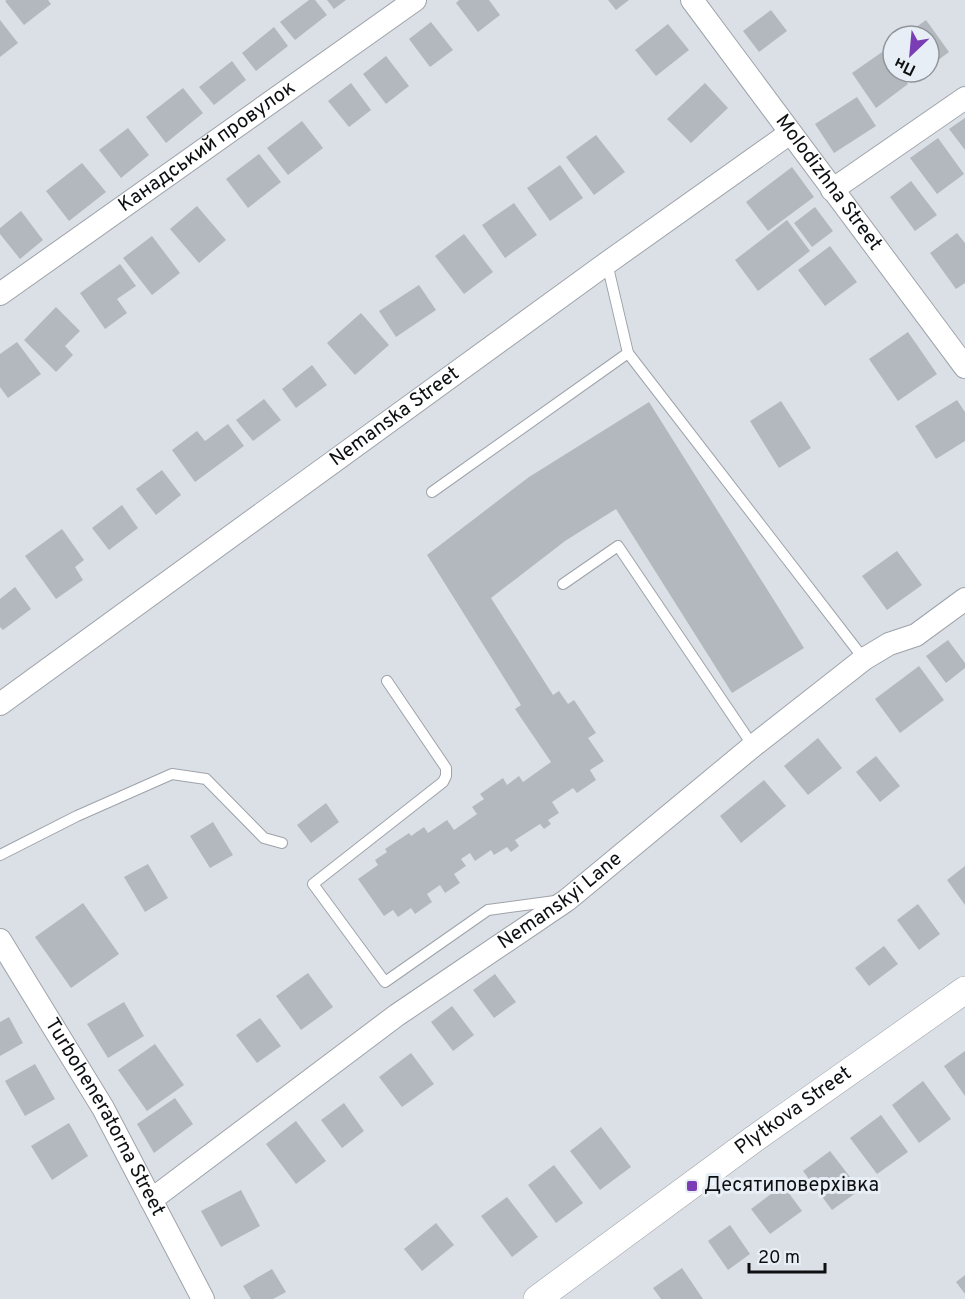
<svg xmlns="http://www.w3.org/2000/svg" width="965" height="1299" font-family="Overpass,sans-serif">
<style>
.building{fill:#b3b8bf}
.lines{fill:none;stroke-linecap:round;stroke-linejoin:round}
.service-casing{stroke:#9ea3aa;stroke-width:12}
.minor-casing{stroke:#9ea3aa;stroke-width:24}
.tertiary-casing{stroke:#9ea3aa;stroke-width:28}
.service{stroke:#fff;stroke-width:10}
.minor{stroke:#fff;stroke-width:22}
.tertiary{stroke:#fff;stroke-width:27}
.poi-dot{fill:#7b3db3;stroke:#e8eef5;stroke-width:2}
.labels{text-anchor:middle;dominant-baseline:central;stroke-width:6;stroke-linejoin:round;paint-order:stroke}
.street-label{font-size:20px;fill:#0d0f11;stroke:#e8eef5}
.poi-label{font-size:20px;fill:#0d0f11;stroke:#e8eef5;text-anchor:start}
</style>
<rect width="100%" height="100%" fill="#dbe0e7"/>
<!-- building -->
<g class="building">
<polygon points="7,0 48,0 51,4 24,25 5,1"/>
<polygon points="309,0 315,0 327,15 295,40 280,22"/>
<polygon points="327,0 346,0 334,9"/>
<polygon points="459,0 489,0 500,15 478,32 456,3"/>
<polygon points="608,0 629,0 616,10"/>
<polygon points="771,10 787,31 759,52 743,31"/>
<polygon points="0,20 18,43 0,57"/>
<polygon points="926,20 949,52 929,67 929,36 904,36"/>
<polygon points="431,22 453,50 430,67 409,39"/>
<polygon points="668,24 689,50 656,76 635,50"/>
<polygon points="274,27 288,46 256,71 242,53"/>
<polygon points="885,50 893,62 893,72 900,72 908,84 876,108 852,73"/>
<polygon points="386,56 409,86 386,104 363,74"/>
<polygon points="232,61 246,80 214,105 199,87"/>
<polygon points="351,83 371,110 349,127 328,101"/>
<polygon points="705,83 728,108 691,143 667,119"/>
<polygon points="183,88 203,113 166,143 146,117"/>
<polygon points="857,97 876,126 834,153 815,124"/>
<polygon points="965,118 965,150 949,129"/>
<polygon points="302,121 323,148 288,175 267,148"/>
<polygon points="128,128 149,155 121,178 99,150"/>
<polygon points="596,135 625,172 594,195 566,157"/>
<polygon points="938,138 964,174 937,194 910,158"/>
<polygon points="259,154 281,182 248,208 226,179"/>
<polygon points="82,163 106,192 69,221 46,191"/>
<polygon points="560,165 583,198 550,221 527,188"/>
<polygon points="792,167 814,197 768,231 746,202"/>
<polygon points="911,181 937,215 915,231 890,197"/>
<polygon points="514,203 537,235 505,258 482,225"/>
<polygon points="197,206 226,240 199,263 170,229"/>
<polygon points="815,207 833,231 812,247 794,223"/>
<polygon points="21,211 43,240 20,259 0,234 0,228"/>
<polygon points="787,220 810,251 758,291 735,260"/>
<polygon points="957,233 965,243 965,283 956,289 930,253"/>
<polygon points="464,234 493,272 464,294 435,256"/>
<polygon points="152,236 180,273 152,295 123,258"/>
<polygon points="830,246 857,282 825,306 798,270"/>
<polygon points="120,264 136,286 117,299 127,313 105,329 80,293"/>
<polygon points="419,285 436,310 396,337 379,311"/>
<polygon points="56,307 80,331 65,346 73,355 56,372 24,340"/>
<polygon points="361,313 389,345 355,375 327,343"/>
<polygon points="908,332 937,374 898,401 869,359"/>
<polygon points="17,342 41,374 8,398 0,387 0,354"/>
<polygon points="312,365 327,385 296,408 282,389"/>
<polygon points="264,399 281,420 253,441 236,420"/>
<polygon points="957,400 965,412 965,441 936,459 915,426"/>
<polygon points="781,401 811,448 779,468 750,421"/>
<polygon points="649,402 804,648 732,693 616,509 565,541 491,598 553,695 559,691 568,704 574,700 596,733 588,738 604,761 590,770 596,780 577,793 573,788 552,802 559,813 548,820 551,824 544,829 540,824 515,840 519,846 511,852 507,847 494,855 491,850 475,861 470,853 461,859 466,866 454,874 460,883 445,893 440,885 427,894 432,902 415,914 411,908 398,917 393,910 384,916 358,879 378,865 375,860 387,852 385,849 409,833 411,836 424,827 428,833 447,820 454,830 477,814 472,807 484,799 480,794 503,778 507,785 519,776 523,782 551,762 515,709 521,705 427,555 529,477"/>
<polygon points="228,424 244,446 195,482 172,450 197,431 205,441"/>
<polygon points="162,470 181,495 156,515 136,489"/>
<polygon points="122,505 138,528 109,550 92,528"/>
<polygon points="62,529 84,560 75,567 83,580 56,599 25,556"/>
<polygon points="897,551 922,585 887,610 862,576"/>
<polygon points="15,587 31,609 3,630 0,627 0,599"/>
<polygon points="948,640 965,663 965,668 946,683 926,656"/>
<polygon points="919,666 944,700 900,733 875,699"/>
<polygon points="818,738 842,768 808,795 784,766"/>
<polygon points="876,756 900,786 880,802 856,772"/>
<polygon points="764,780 786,806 741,843 720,816"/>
<polygon points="326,803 339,822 311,843 297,825"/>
<polygon points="213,822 233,855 210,868 190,836"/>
<polygon points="148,864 168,898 145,912 124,877"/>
<polygon points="965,866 965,905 947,880"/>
<polygon points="83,903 119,954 71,988 35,937"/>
<polygon points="918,904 940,934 919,950 897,920"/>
<polygon points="884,946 898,964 869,986 855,968"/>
<polygon points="308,973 333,1007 301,1030 276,996"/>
<polygon points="495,974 516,1002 494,1018 473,990"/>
<polygon points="124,1002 144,1036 108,1058 87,1024"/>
<polygon points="452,1006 474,1035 453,1051 431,1022"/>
<polygon points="9,1017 23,1043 0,1056 0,1022"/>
<polygon points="260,1018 281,1046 257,1063 236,1035"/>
<polygon points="155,1044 184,1085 147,1111 118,1070"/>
<polygon points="965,1051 965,1096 944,1066"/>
<polygon points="411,1053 434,1084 402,1107 379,1077"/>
<polygon points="35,1064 55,1099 25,1116 5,1081"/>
<polygon points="923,1081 951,1119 919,1143 892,1105"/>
<polygon points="175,1098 193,1124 154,1153 137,1124"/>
<polygon points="344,1103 364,1131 342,1148 321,1120"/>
<polygon points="881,1115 908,1152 877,1174 850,1138"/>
<polygon points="296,1121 326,1161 296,1184 266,1144"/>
<polygon points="69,1123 88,1156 52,1180 31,1146"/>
<polygon points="601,1127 631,1167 600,1190 570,1151"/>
<polygon points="830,1151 860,1190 832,1210 803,1171"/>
<polygon points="554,1165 583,1203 556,1223 528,1185"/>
<polygon points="783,1185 802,1211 770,1234 751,1209"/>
<polygon points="241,1190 260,1226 221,1247 201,1211"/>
<polygon points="507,1197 538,1237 512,1257 481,1216"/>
<polygon points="436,1223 454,1245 422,1271 404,1249"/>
<polygon points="730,1225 750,1254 728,1270 708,1241"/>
<polygon points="682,1268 703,1299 661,1299 653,1288"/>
<polygon points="272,1269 286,1292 273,1299 251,1299 243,1286"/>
<polygon points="965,1275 965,1294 956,1282"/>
</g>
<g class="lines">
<defs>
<g id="service">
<polyline points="607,263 628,353 864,659"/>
<polyline points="432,492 628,353"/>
<polyline points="563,584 618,546 753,746"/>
<polyline points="387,681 446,768 446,776 443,782 313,884 385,982 488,910 555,901"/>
<polyline points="0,855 77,816 172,774 206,779 264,838 282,843"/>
</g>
<g id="minor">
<path id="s1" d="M692,0L965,367"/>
<polyline points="832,190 965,98"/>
<path id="s2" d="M0,294L415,0"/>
<path id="s3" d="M0,704L607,263L790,133"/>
<path id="s4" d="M0,940L103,1108L203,1299"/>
<path id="s5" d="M151,1200L397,1015L567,900L753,746L864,659L889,644L916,635L965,599"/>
</g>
<g id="tertiary">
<path id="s6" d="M537,1299L754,1139L965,990"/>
</g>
</defs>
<!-- service casing -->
<use href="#service" class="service-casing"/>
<!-- minor casing -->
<use href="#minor" class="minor-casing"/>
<!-- tertiary casing -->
<use href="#tertiary" class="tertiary-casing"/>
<!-- service -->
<use href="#service" class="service"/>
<!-- minor -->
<use href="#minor" class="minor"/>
<!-- tertiary -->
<use href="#tertiary" class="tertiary"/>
</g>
<!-- markers -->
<rect class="poi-dot" x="686" y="1180" width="12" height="12" rx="3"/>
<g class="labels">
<!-- street labels -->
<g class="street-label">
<text stroke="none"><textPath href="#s2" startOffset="254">Канадський провулок</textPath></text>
<text stroke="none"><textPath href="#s1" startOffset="228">Molodizhna Street</textPath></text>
<text stroke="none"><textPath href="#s3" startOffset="488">Nemanska Street</textPath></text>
<text stroke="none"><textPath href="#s5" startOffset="507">Nemanskyi Lane</textPath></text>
<text stroke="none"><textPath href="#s6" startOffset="318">Plytkova Street</textPath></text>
<text stroke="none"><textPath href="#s4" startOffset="206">Turboheneratorna Street</textPath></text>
</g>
<!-- poi labels -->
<g class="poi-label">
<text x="704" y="1186">Десятиповерхівка</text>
</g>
</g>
<!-- north arrow -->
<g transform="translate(911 54) rotate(206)"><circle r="28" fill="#e8eef5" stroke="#90959a" stroke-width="1.5"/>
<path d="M0-4.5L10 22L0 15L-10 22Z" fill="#7b3db3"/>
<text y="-9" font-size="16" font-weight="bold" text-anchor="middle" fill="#0d0f11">Пн</text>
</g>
<!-- scale -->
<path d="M749 1263v9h76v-9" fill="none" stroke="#0d0f11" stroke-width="3"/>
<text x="758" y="1263" font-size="18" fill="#0d0f11" stroke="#e8eef5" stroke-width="4.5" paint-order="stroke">20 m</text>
</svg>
